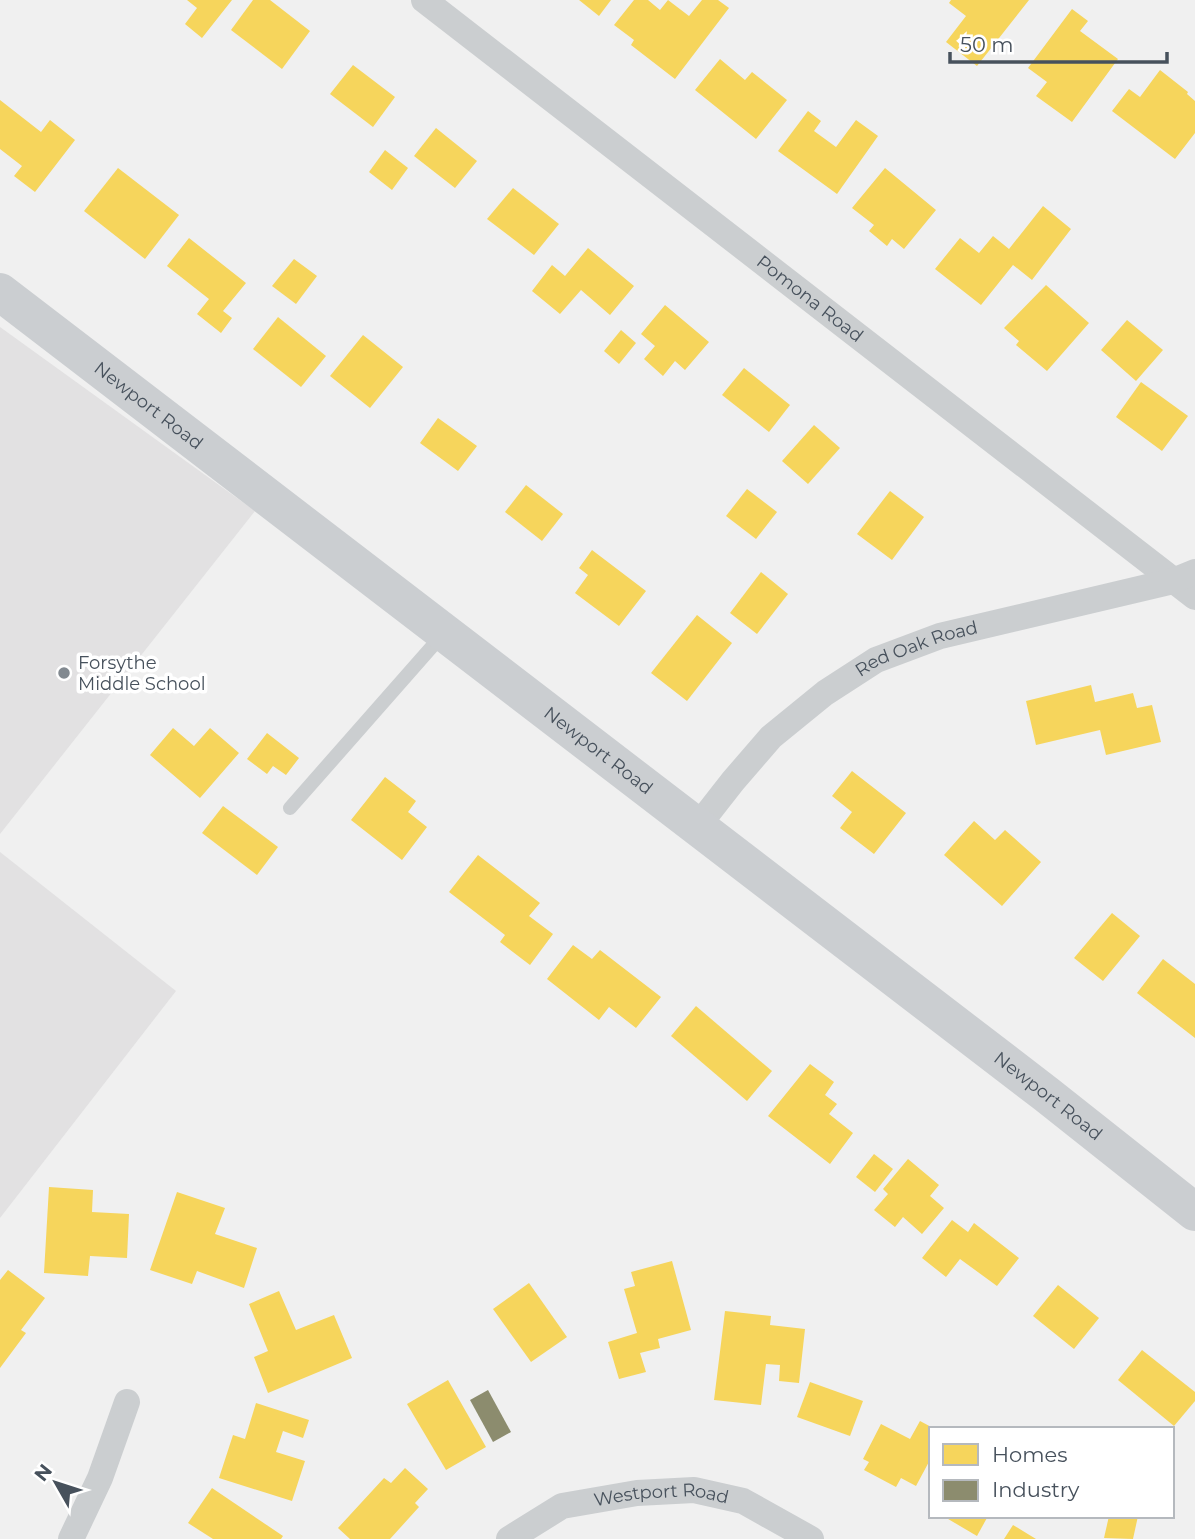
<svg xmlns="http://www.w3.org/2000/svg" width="1195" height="1539" font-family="Montserrat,sans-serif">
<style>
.education{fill:#e2e1e2}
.homes{fill:#f6d55c}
.industry{fill:#8c8c6e}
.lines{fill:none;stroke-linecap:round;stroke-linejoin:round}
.lane{stroke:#cbced0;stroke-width:14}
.street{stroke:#cbced0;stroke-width:26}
.secondary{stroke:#cbced1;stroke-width:38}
.poi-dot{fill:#828990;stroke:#fff;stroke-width:2.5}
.labels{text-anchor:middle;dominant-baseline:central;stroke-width:7;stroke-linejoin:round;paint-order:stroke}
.street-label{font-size:18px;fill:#47515c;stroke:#fff}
.poi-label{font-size:18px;fill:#47515c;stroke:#fff;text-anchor:start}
</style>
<rect width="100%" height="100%" fill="#f0f0f0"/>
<!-- education -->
<g class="education">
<polygon points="0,327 255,511 0,834"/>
<polygon points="0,852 176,991 0,1218"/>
</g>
<!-- homes -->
<g class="homes">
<polygon points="187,0 232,0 202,38 185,24 197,8"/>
<polygon points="253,0 270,0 310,31 282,69 231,30"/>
<polygon points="579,0 611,0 599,16"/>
<polygon points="634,0 648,0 660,10 668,0 689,16 702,0 718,0 729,8 675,79 631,45 634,40 614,25"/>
<polygon points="951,0 1029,0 977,66 946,42 966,16 949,3"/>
<polygon points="1072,9 1088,21 1080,31 1118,59 1072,122 1036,96 1047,82 1028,68"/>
<polygon points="720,59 745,80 752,72 787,100 756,139 695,90"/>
<polygon points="353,65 395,97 373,127 330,94"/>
<polygon points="1160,70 1188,92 1187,94 1195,101 1195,133 1175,159 1112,111 1129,89 1140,97"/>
<polygon points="0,100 41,132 50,120 75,140 35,192 14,176 22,166 0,149"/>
<polygon points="808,111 821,121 814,131 836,147 856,120 878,136 837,194 778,151"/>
<polygon points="436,128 477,161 455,188 414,156"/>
<polygon points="385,150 408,168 392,190 369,172"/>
<polygon points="118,168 179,215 145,259 84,211"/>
<polygon points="885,168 936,210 904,249 892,239 887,246 869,231 874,225 852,208"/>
<polygon points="513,188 559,224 534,255 487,219"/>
<polygon points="1043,206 1071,229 1032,280 1013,265 981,305 935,269 960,238 979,253 993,236 1009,249"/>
<polygon points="189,238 246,283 223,311 232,318 221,333 197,314 209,299 167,266"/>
<polygon points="588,248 634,286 610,315 581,290 560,314 532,291 552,265 565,276"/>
<polygon points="294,259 317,276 296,304 272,286"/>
<polygon points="1046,285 1089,323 1047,371 1016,345 1019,341 1004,328"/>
<polygon points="665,305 709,342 685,370 675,361 663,376 644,359 655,346 641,334"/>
<polygon points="278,317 326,356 301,387 253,349"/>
<polygon points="1127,320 1163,350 1136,381 1101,350"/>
<polygon points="621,330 636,343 619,364 604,351"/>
<polygon points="363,335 403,367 370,408 330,376"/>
<polygon points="744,368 790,405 769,432 722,395"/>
<polygon points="1141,382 1188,416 1162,451 1116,417"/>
<polygon points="438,418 477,446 458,471 420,443"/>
<polygon points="814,425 840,448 808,484 782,461"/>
<polygon points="526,485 563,514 542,541 505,512"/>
<polygon points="747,489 777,512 756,539 726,516"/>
<polygon points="890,491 924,517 892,560 857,534"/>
<polygon points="592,550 646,591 619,626 575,593 588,575 579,568"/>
<polygon points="761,572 788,594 757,634 730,613"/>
<polygon points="697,615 732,643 687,701 651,673"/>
<polygon points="1091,685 1095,702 1133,693 1137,708 1152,705 1161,742 1106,755 1100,730 1036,745 1026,701"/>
<polygon points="173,728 194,746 210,728 239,753 200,798 150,755"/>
<polygon points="267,733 299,758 286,775 273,766 267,774 247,759"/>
<polygon points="852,771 906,813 874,854 840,828 852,812 832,796"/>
<polygon points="385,777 416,801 408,812 427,827 402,860 351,820"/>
<polygon points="223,806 278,847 257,875 202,833"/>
<polygon points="974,821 995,840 1005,830 1041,862 1002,906 944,855"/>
<polygon points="478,855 540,903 529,916 553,934 530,965 500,942 505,935 449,892"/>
<polygon points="1112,913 1140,936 1103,981 1074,958"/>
<polygon points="573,945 592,959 600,950 661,997 636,1028 609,1007 599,1020 547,979"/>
<polygon points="1163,959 1195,984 1195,1038 1137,993"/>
<polygon points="696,1006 772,1071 747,1101 671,1036"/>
<polygon points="810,1064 834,1082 825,1095 837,1104 829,1114 853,1133 830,1164 768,1116"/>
<polygon points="874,1154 893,1169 875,1192 856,1177"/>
<polygon points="908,1159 939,1185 930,1196 944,1208 922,1234 903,1217 895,1227 874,1210 888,1194 883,1189"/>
<polygon points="49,1187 93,1190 92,1212 129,1214 127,1258 90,1256 88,1276 44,1273"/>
<polygon points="177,1192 225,1208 215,1234 257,1248 244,1288 197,1271 192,1284 150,1270"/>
<polygon points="952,1220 968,1232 974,1223 1019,1258 997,1286 960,1259 946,1277 922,1258"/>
<polygon points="672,1261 691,1330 658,1339 660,1348 640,1353 646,1372 619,1379 608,1342 637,1333 624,1289 635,1286 631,1272"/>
<polygon points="8,1270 45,1298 21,1330 26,1333 0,1368 0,1280"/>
<polygon points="529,1283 567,1337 531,1362 493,1309"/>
<polygon points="1058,1285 1099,1318 1074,1349 1033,1316"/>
<polygon points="279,1291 296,1330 334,1315 352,1358 268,1393 254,1357 268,1351 249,1304"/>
<polygon points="725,1311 771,1316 770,1325 805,1329 799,1383 779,1381 780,1365 766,1364 761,1405 714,1400"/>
<polygon points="1142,1350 1195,1392 1195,1401 1174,1426 1118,1380"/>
<polygon points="448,1380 486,1447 446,1470 407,1404"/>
<polygon points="810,1382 863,1401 850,1436 797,1417"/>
<polygon points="256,1403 309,1420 303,1438 283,1431 276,1452 305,1461 292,1501 219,1478 233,1435 245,1439"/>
<polygon points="920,1421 935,1429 931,1429 931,1458 916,1486 901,1478 896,1487 864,1470 869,1462 863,1459 881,1424 910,1439"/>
<polygon points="405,1468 428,1489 415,1503 419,1507 390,1539 350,1539 338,1528 384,1478 391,1483"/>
<polygon points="212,1488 283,1536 281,1539 213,1539 188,1523"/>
<polygon points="943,1516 988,1516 977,1536"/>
<polygon points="1109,1516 1138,1516 1133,1539 1104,1538"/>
<polygon points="1013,1525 1036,1539 1004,1539"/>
</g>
<!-- industry -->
<polygon class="industry" points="488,1390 511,1432 493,1442 470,1400"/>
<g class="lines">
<!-- lane -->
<polyline class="lane" points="290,808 444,633"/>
<!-- street -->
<g class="street">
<path id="s1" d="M424,0L1195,597"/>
<path id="s2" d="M697,827L733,781L771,737L825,693L876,660L940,636L1173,581L1195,572"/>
<polyline points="71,1539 100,1478 127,1402"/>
<path id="s3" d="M509,1539L562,1506L637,1493L694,1490L743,1501L811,1539"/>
</g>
<!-- secondary -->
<path class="secondary" id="s4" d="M0,292L1046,1094L1195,1212"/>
</g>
<!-- markers -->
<circle class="poi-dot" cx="64" cy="673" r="7"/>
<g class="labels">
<!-- street labels -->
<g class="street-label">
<text stroke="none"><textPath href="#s1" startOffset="488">Pomona Road</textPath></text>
<text stroke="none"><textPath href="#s4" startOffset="187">Newport Road</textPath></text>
<text stroke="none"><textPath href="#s2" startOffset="289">Red Oak Road</textPath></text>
<text stroke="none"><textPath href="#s4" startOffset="754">Newport Road</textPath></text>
<text stroke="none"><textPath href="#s4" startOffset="1321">Newport Road</textPath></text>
<text stroke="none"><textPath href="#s3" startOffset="163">Westport Road</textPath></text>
</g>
<!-- poi labels -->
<g class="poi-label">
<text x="78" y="663">Forsythe<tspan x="78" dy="21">Middle School</tspan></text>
</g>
</g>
<!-- legend -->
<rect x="929" y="1427" width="245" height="91" fill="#ffffff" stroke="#b5b9be" stroke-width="2"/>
<rect x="943" y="1444" width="35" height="21" fill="#f6d55c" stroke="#b5b9be" stroke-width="2"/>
<text x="992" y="1462" font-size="21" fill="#47515c">Homes</text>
<rect x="943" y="1480" width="35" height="21" fill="#8c8c6e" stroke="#b5b9be" stroke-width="2"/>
<text x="992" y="1497" font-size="21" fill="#47515c">Industry</text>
<!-- north arrow -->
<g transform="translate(56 1483) rotate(309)" stroke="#ffffff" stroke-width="5" paint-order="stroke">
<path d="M0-5L12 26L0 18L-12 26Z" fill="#47515c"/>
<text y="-10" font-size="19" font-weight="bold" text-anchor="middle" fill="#47515c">N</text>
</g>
<!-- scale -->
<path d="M950 52v10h217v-10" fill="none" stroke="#47515c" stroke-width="3.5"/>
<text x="960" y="52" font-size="21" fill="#47515c" stroke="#ffffff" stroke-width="5" paint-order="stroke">50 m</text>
</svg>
